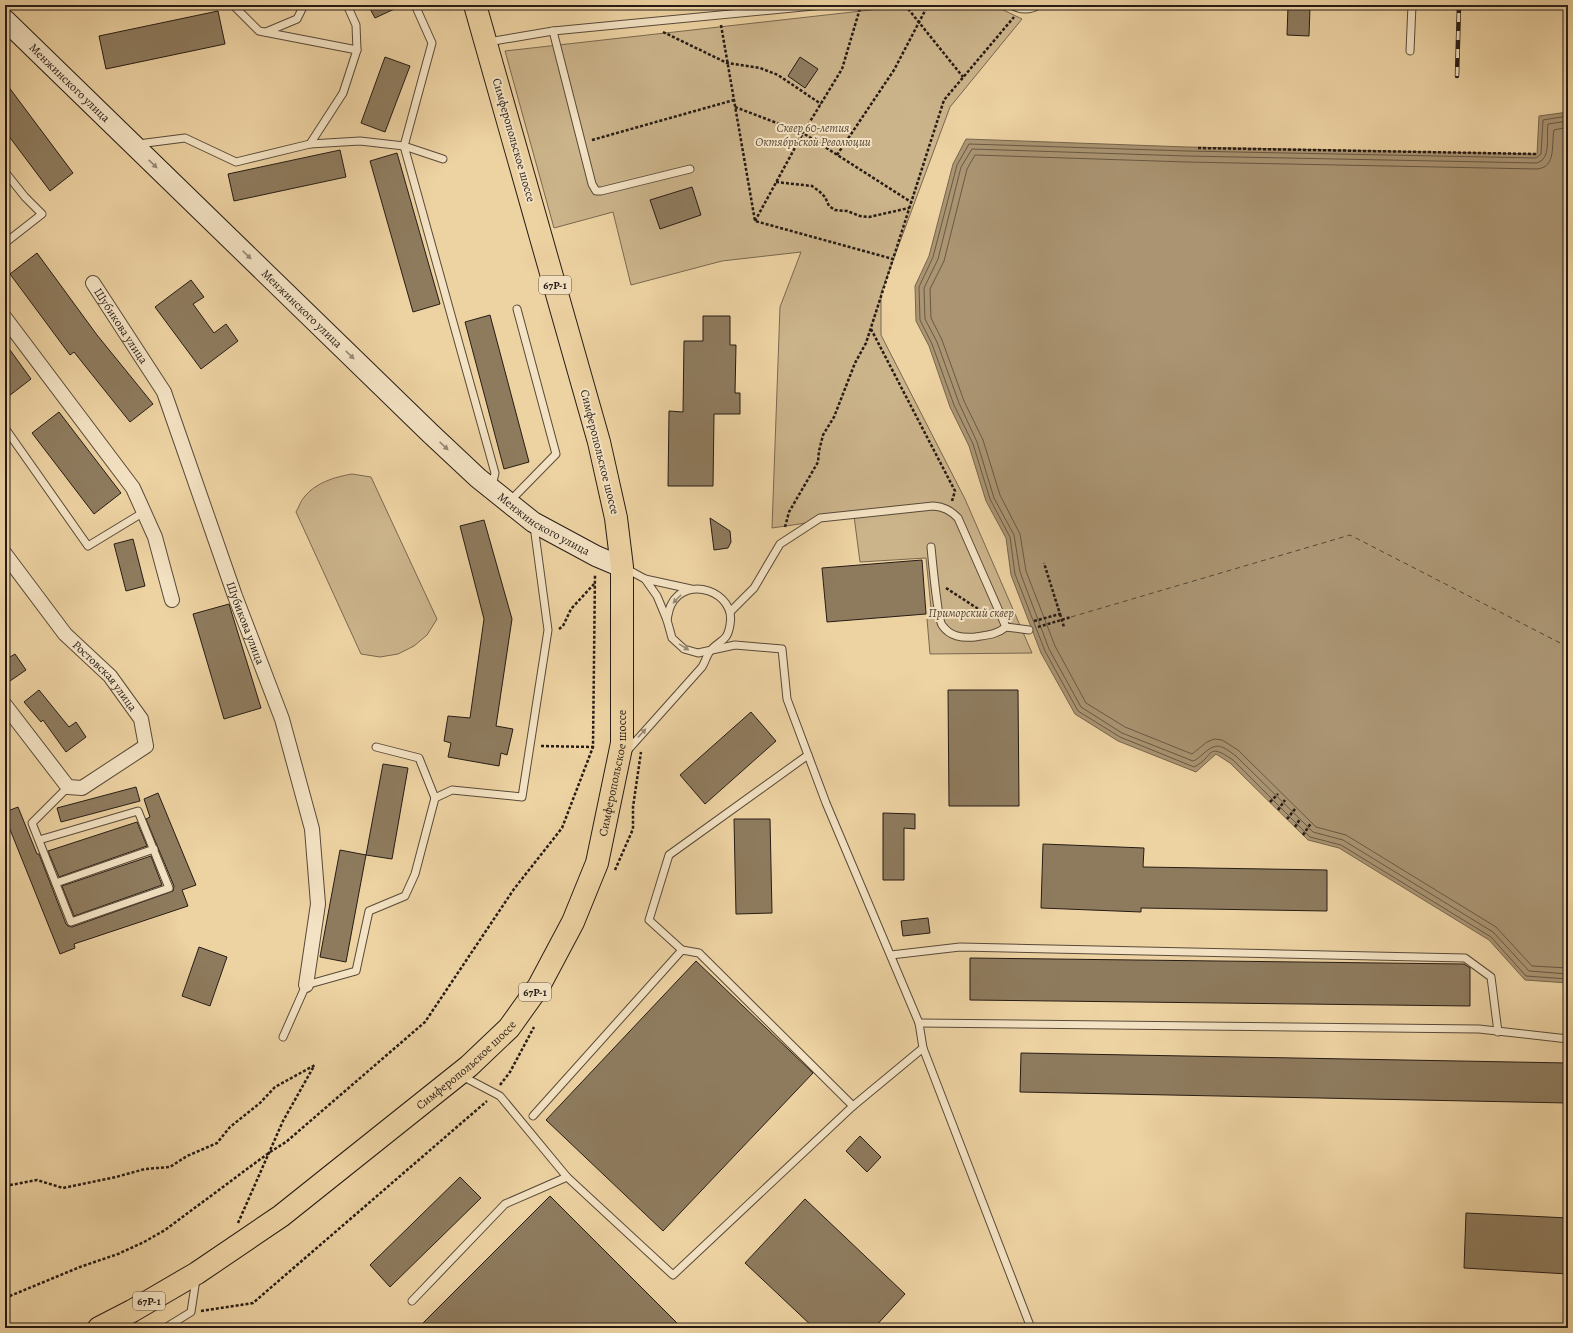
<svg xmlns="http://www.w3.org/2000/svg" width="1573" height="1333" font-family="Alegreya,serif">
<style>
.green{fill:#cbb38a;stroke:#796850}
.water{fill:#aa9472;stroke:#76644d}
.lines{fill:none;stroke-linecap:round;stroke-linejoin:round}
.shore{stroke:#685844;stroke-width:1}
.ferry{stroke:#554636;stroke-width:1;stroke-dasharray:5 4;stroke-linecap:butt}
.building{fill:#8e7b5e;stroke:#271c15}
.lane-casing{stroke:#584a38;stroke-width:9}
.street-casing{stroke:#584a38;stroke-width:16}
.secondary-casing{stroke:#271c15;stroke-width:22}
.primary-casing{stroke:#271c15;stroke-width:24}
.path{stroke:#271c15;stroke-width:2.5;stroke-dasharray:3 2;stroke-linecap:butt}
.lane{stroke:#f3e2c3;stroke-width:7}
.street{stroke:#f3e2c3;stroke-width:14}
.secondary{stroke:#f3e2c3;stroke-width:20}
.primary{stroke:#edd2a2;stroke-width:22}
.rail-casing{stroke:#271c15;stroke-width:4.5}
.rail{stroke:#f3e2c3;stroke-width:3;stroke-dasharray:9;stroke-linecap:butt}
.oneway{fill:#978975}
.labels{text-anchor:middle;dominant-baseline:central;stroke-width:4;stroke-linejoin:round;paint-order:stroke}
.shield{fill:#f3e2c3;stroke:#645749;stroke-width:1}
.shield-label{font-size:11px;font-weight:bold;fill:#271c15}
.street-label{font-size:12px;fill:#271c15;stroke:#f3e2c3}
.park-label{font-size:12px;font-style:italic;fill:#584938;stroke:#f3e2c3}
</style>
<rect width="100%" height="100%" fill="#edd2a2"/>
<filter id="stains"><feTurbulence type="fractalNoise" baseFrequency=".005" numOctaves="4"/><feColorMatrix values="0 0 0 0 .2 0 0 0 0 .09 0 0 0 0 .02 0 0 0 .5 -.17"/></filter>
<radialGradient id="worn" r=".72"><stop offset=".6" stop-color="#630" stop-opacity="0"/><stop offset="1" stop-color="#630" stop-opacity=".3"/></radialGradient>
<!-- green -->
<g class="green">
<polygon points="915,5 993,5 1022,19 950,107 881,293 881,335 965,499 1032,653 930,654 927,619 932,618 926,558 860,562 854,516 772,528 780,307 801,252 722,261 631,285 613,212 554,228 505,51"/>
<path d="M352,474L371,477L437,619L427,635L414,646L398,654L380,657L361,654L296,512C299,507 301,500 305,496C317,482 335,477 352,474Z"/>
</g>
<!-- water -->
<polygon class="water" points="1568,112 1568,983 1525,980 1489,940 1339,848 1308,840 1230,763 1216,754 1196,772 1118,741 1075,714 1041,653 1011,575 1006,538 986,501 969,446 950,407 929,346 916,321 915,286 929,256 953,164 966,139 1187,147 1537,154 1539,116"/>
<g class="lines">
<!-- shore -->
<g class="shore">
<path d="M1568,116L1543,120L1541,154L1536,158L1187,151L969,144L957,165L933,257L919,287L920,320L932,344L954,405L973,444L990,499L1010,537L1015,574L1045,651L1078,711L1120,737L1194,767C1215,757 1205,741 1233,760L1310,837L1341,845L1491,937L1526,976L1568,979"/>
<path d="M1568,121L1548,124C1546,136 1552,160 1536,163L1187,156L972,149L961,167L938,259L924,288L925,319L937,342L959,403L977,442L994,498L1014,535L1020,572L1049,649L1081,707L1122,733L1193,761C1197,760 1200,756 1203,754C1217,741 1222,746 1236,756L1313,832L1343,840L1493,932L1529,971L1568,974"/>
<path d="M1568,127L1554,130C1551,144 1557,167 1537,169L1187,162L975,155L967,169L944,261L930,289L931,318L942,340L964,401L983,440L1000,495L1020,534L1026,571L1055,646L1086,703L1125,727L1192,754L1207,742L1214,739L1222,740L1238,750L1316,827L1346,835L1496,927L1532,966L1568,968"/>
</g>
<!-- ferry -->
<polyline class="ferry" points="1071,617 1350,535 1568,647"/>
</g>
<!-- building -->
<g class="building">
<polygon points="368,5 403,5 375,18"/>
<polygon points="1288,6 1310,7 1309,36 1287,35"/>
<polygon points="218,11 225,44 106,69 99,36"/>
<polygon points="385,57 410,66 385,132 361,123"/>
<polygon points="800,57 818,69 805,88 788,76"/>
<polygon points="5,82 73,173 50,191 5,131"/>
<polygon points="340,150 346,177 234,201 228,174"/>
<polygon points="397,153 440,304 413,312 370,161"/>
<polygon points="692,187 701,215 660,229 650,200"/>
<polygon points="37,253 97,335 153,404 130,422 74,352 70,355 10,274"/>
<polygon points="191,280 204,297 193,304 214,333 226,324 238,341 201,369 155,307"/>
<polygon points="490,315 529,462 504,469 465,322"/>
<polygon points="703,316 730,316 730,345 736,345 735,393 740,393 740,414 714,414 713,486 668,486 669,411 683,412 684,341 703,341"/>
<polygon points="5,343 31,379 5,399"/>
<polygon points="59,412 121,493 94,514 32,433"/>
<polygon points="710,518 730,531 731,542 728,548 714,550"/>
<polygon points="484,520 512,619 496,726 513,729 507,755 501,753 499,766 448,757 451,743 444,741 448,716 470,718 484,619 460,526"/>
<polygon points="133,539 145,586 126,591 114,544"/>
<polygon points="922,560 926,614 827,622 822,568"/>
<polygon points="229,604 261,708 224,719 193,614"/>
<polygon points="15,654 26,670 10,681 5,673 5,660"/>
<polygon points="39,690 69,727 76,722 86,737 66,752 43,720 41,722 24,702"/>
<polygon points="948,690 1018,690 1019,806 949,806"/>
<polygon points="751,712 776,741 705,804 680,775"/>
<polygon points="383,764 408,768 392,859 366,855"/>
<polygon points="136,787 140,801 61,822 57,808"/>
<polygon points="158,793 196,885 182,890 188,906 74,944 75,948 60,954 5,817 5,812 18,807 37,854 39,854 66,924 68,926 72,927 173,891 174,886 146,819 150,817 144,799"/>
<polygon points="883,813 915,814 915,829 904,828 904,880 883,880"/>
<polygon points="734,819 770,819 772,913 736,914"/>
<polygon points="137,822 147,846 59,877 48,851"/>
<polygon points="1043,844 1144,848 1143,867 1327,870 1327,911 1141,908 1141,912 1041,908"/>
<polygon points="340,850 366,855 346,962 320,957"/>
<polygon points="151,856 162,885 74,916 62,886"/>
<polygon points="928,918 930,933 903,936 901,921"/>
<polygon points="199,947 227,957 210,1006 182,996"/>
<polygon points="970,958 1464,964 1470,968 1470,1006 970,1000"/>
<polygon points="696,961 813,1073 663,1231 546,1120"/>
<polygon points="1021,1053 1568,1063 1568,1103 1020,1092"/>
<polygon points="860,1136 881,1157 867,1172 846,1151"/>
<polygon points="460,1177 481,1198 390,1287 370,1265"/>
<polygon points="550,1196 682,1328 418,1328"/>
<polygon points="805,1199 905,1294 874,1328 814,1328 745,1263"/>
<polygon points="1466,1213 1568,1218 1568,1274 1464,1268"/>
</g>
<g class="lines">
<defs>
<g id="lane">
<polyline points="347,5 356,25 357,50"/>
<polyline points="415,5 432,43 404,146 495,473 492,486"/>
<path d="M1011,5C1020,10 1029,11 1039,5"/>
<polyline points="553,31 592,184 596,191 601,191 690,169"/>
<polyline points="266,32 297,19 304,5"/>
<polyline points="488,42 553,31 824,5"/>
<polyline points="1410,51 1412,5"/>
<polyline points="138,144 185,138 236,162 310,144 343,93 357,50 259,31 233,5"/>
<polyline points="310,144 360,141 404,146 443,159"/>
<polyline points="5,172 25,197 42,214 5,243"/>
<polyline points="5,428 88,546 144,512"/>
<polyline points="510,501 556,454 517,309"/>
<path d="M931,547C932,558 938,620 942,625C950,637 962,638 975,637C987,635 996,635 1006,627"/>
<polyline points="625,568 645,579 691,589"/>
<path d="M731,611L754,588L780,544L820,518L933,506C944,507 950,510 958,518L1006,627L1029,630"/>
<polyline points="376,747 419,758 435,798"/>
<path d="M627,751L702,667C705,662 707,655 710,651C720,639 727,643 730,625C737,592 686,574 671,605C669,609 668,615 667,620"/>
<polyline points="39,840 138,811 169,888 71,922 32,823 68,787"/>
<polyline points="56,883 154,849"/>
<polyline points="682,950 649,920 669,855 808,755"/>
<polyline points="891,955 960,947 1465,958 1491,977 1498,1032"/>
<polyline points="919,1023 1479,1029 1568,1039"/>
<polyline points="283,1037 306,985 356,971 369,911 405,896 415,874 435,798 452,790 522,797 548,630 534,526"/>
<polyline points="923,1048 1031,1328"/>
<polyline points="462,1076 500,1096 567,1177"/>
<polyline points="533,1116 682,950 699,953 853,1106"/>
<polyline points="412,1301 505,1204 567,1177 673,1275 853,1106 923,1048 919,1023 826,803 787,699 782,649 735,645 698,653 684,649 672,638 667,620 657,596 645,579"/>
<polyline points="165,1328 191,1312 196,1279"/>
</g>
<g id="street">
<path id="s1" d="M93,283L164,392L235,596L282,719L312,829L318,904L306,985"/>
<polyline points="5,318 133,488 155,537 172,600"/>
<path id="s2" d="M5,554L65,634L110,676L141,719L146,746L82,788L68,787L5,705"/>
</g>
<g id="secondary">
<path id="s3" d="M5,20L430,433L478,478L533,522L596,556L622,567"/>
</g>
<g id="primary">
<path id="s4" d="M99,1328L132,1311L197,1273L281,1216L469,1066L509,1028L539,986L573,922L597,863L622,743V567L616,518L599,442L475,5"/>
</g>
</defs>
<!-- lane casing -->
<use href="#lane" class="lane-casing"/>
<!-- street casing -->
<use href="#street" class="street-casing"/>
<!-- secondary casing -->
<use href="#secondary" class="secondary-casing"/>
<!-- primary casing -->
<use href="#primary" class="primary-casing"/>
<!-- path -->
<g class="path">
<polyline points="905,5 963,77"/>
<polyline points="721,25 755,221 893,259 944,100 1014,17"/>
<polyline points="663,32 727,63 760,68 778,75 821,104"/>
<polyline points="735,107 803,133 911,202"/>
<polyline points="592,140 734,100"/>
<polyline points="1198,148 1537,154"/>
<polyline points="837,155 894,70 928,5"/>
<polyline points="776,182 812,186 819,191 825,197 829,206 835,210 847,211 860,216 869,217 909,208"/>
<polyline points="755,221 803,133 842,69 861,5"/>
<polyline points="871,329 955,491 952,501"/>
<polyline points="785,527 789,512 818,462 819,451 823,435 834,417 855,363 866,343 893,259"/>
<polyline points="946,588 989,616"/>
<polyline points="1060,614 1064,627"/>
<polyline points="1034,621 1060,614 1044,563"/>
<polyline points="1038,627 1071,617"/>
<polyline points="559,629 563,626 571,609 594,584"/>
<polyline points="541,746 593,747"/>
<polyline points="1270,802 1278,794"/>
<polyline points="1278,810 1285,800"/>
<polyline points="1287,819 1295,809"/>
<polyline points="1295,827 1300,819"/>
<polyline points="1303,835 1311,823"/>
<polyline points="615,870 633,829 633,807 641,752"/>
<polyline points="500,1085 510,1072 534,1027"/>
<polyline points="5,1186 37,1180 63,1188 116,1177 145,1169 170,1167 187,1156 217,1143 230,1127 260,1103 275,1087 315,1065"/>
<polyline points="238,1223 283,1121 314,1066"/>
<polyline points="5,1298 80,1267 118,1254 144,1242 165,1230 270,1152 286,1142 425,1022 514,889 562,828 593,747 595,574"/>
<polyline points="201,1311 253,1303 487,1101"/>
</g>
<!-- lane -->
<use href="#lane" class="lane"/>
<!-- street -->
<use href="#street" class="street"/>
<!-- secondary -->
<use href="#secondary" class="secondary"/>
<!-- primary -->
<use href="#primary" class="primary"/>
<defs>
<polyline id="rail" points="1457,76 1459,5"/>
</defs>
<!-- rail casing -->
<use href="#rail" class="rail-casing"/>
<!-- rail -->
<use href="#rail" class="rail"/>
</g>
<!-- one-way arrows -->
<defs><path id="oneway-solid" d="M-6-.8H1V-3.2L6.5 0L1 3.2V.8H-6Z"/></defs>
<g class="oneway">
<use href="#oneway-solid" transform="translate(153 164) rotate(44)"/>
<use href="#oneway-solid" transform="translate(247 255) rotate(44)"/>
<use href="#oneway-solid" transform="translate(350 355) rotate(44)"/>
<use href="#oneway-solid" transform="translate(444 446) rotate(43)"/>
<use href="#oneway-solid" transform="translate(677 599) rotate(134)"/>
<use href="#oneway-solid" transform="translate(684 647) rotate(32)"/>
<use href="#oneway-solid" transform="translate(642 733) rotate(-47)"/>
</g>
<g class="labels">
<!-- shield labels -->
<g class="shield">
<rect x="539" y="276" width="32" height="18" rx="3"/>
<rect x="519" y="983" width="32" height="18" rx="3"/>
<rect x="133" y="1292" width="32" height="18" rx="3"/>
</g>
<g class="shield-label">
<text x="555" y="285">67Р-1</text>
<text x="535" y="992">67Р-1</text>
<text x="149" y="1301">67Р-1</text>
</g>
<!-- street labels -->
<g class="street-label">
<text stroke="none"><textPath href="#s3" startOffset="90">Менжинского улица</textPath></text>
<text transform="translate(514 140) rotate(74)">Симферопольское шоссе</text>
<text stroke="none"><textPath href="#s3" startOffset="414">Менжинского улица</textPath></text>
<text stroke="none"><textPath href="#s1" startOffset="51">Шубикова улица</textPath></text>
<text transform="translate(600 452) rotate(76)">Симферопольское шоссе</text>
<text stroke="none"><textPath href="#s3" startOffset="739">Менжинского улица</textPath></text>
<text stroke="none"><textPath href="#s1" startOffset="375">Шубикова улица</textPath></text>
<text stroke="none"><textPath href="#s2" startOffset="158">Ростовская улица</textPath></text>
<text stroke="none"><textPath href="#s4" startOffset="789">Симферопольское шоссе</textPath></text>
<text stroke="none"><textPath href="#s4" startOffset="453">Симферопольское шоссе</textPath></text>
</g>
<!-- park labels -->
<g class="park-label">
<text x="813" y="128">Сквер 60-летия<tspan x="813" dy="14">Октябрьской Революции</tspan></text>
<text x="971" y="613">Приморский сквер</text>
</g>
</g>
<!-- margin -->
<rect width="1573" height="1333" fill="none" stroke="#edd2a2" stroke-width="20"/>
<rect x="6" y="6" width="1561" height="1321" fill="none" stroke="#271c15" stroke-width="2"/>
<rect x="10" y="10" width="1553" height="1313" fill="none" stroke="#271c15"/>
<rect width="100%" height="100%" filter="url(#stains)"/>
<rect width="100%" height="100%" fill="url(#worn)"/>
</svg>
